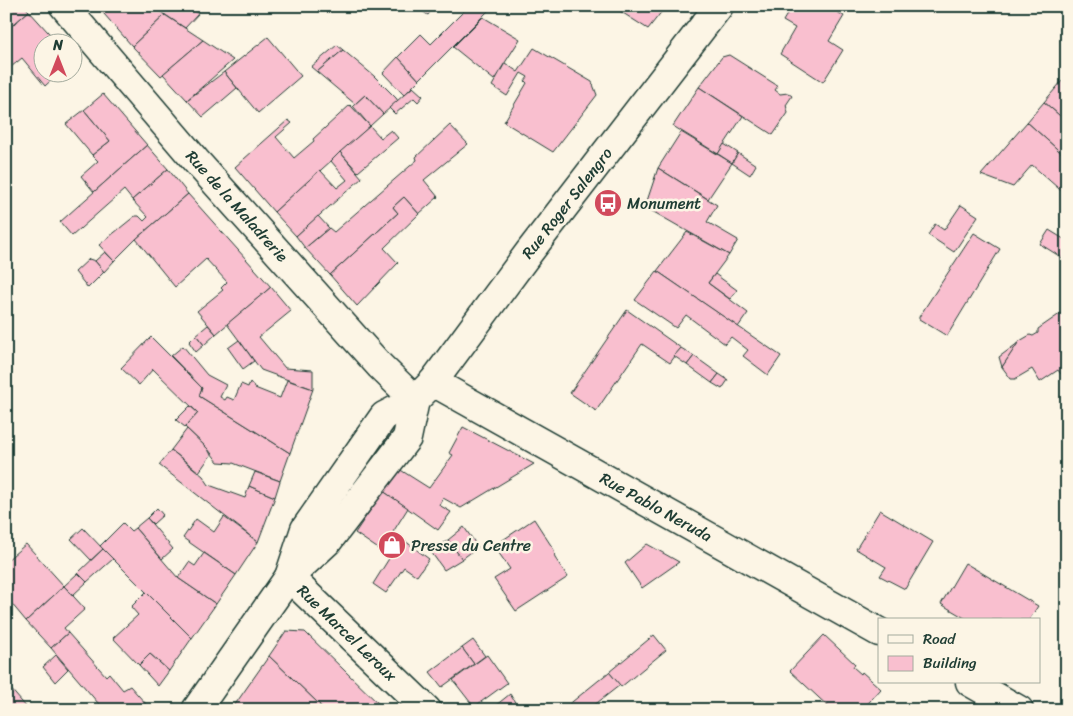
<svg xmlns="http://www.w3.org/2000/svg" width="1073" height="716" font-family="Sriracha,sans-serif">
<style>
.building{fill:#f9bfcf;stroke:#1f3d34}
.lines{fill:none;stroke-linecap:round;stroke-linejoin:round}
.minor-casing{stroke:#1f3d34;stroke-width:31}
.secondary-casing{stroke:#1f3d34;stroke-width:31}
.minor{stroke:#fcf5e5;stroke-width:28}
.secondary{stroke:#fcf5e5;stroke-width:28}
.labels{text-anchor:middle;dominant-baseline:central;stroke-width:5;stroke-linejoin:round;paint-order:stroke}
.street-label{font-size:16px;fill:#1f3d34;stroke:#fcf5e5}
.poi-label{font-size:16px;fill:#1f3d34;stroke:#fcf5e5;text-anchor:start}
</style>
<rect width="100%" height="100%" fill="#fcf5e5"/>
<filter id="ink" filterUnits="userSpaceOnUse"><feTurbulence type="fractalNoise" baseFrequency=".02" numOctaves="2"/><feDisplacementMap in="SourceGraphic" scale="10" xChannelSelector="R" yChannelSelector="G"/><feConvolveMatrix kernelMatrix="1 2 1 2 8 2 1 2 1" color-interpolation-filters="sRGB"/></filter>
<g filter="url(#ink)">
<!-- building -->
<g class="building">
<polygon points="6,6 24,6 29,11 6,31"/>
<polygon points="97,6 152,6 165,15 132,46"/>
<polygon points="152,6 189,6 198,14 185,28"/>
<polygon points="414,6 434,6 428,15"/>
<polygon points="469,6 488,6 491,8 419,80 398,57 421,34 431,44"/>
<polygon points="612,6 666,6 648,29"/>
<polygon points="792,6 827,6 844,16 829,41 843,50 823,82 780,54 795,28 783,21"/>
<polygon points="29,11 57,42 42,42 42,72 60,72 45,86 22,58 6,71 6,31"/>
<polygon points="165,15 203,40 161,76 132,46"/>
<polygon points="483,17 520,39 494,80 453,47"/>
<polygon points="268,37 301,76 258,113 224,72"/>
<polygon points="203,40 233,60 187,100 163,74"/>
<polygon points="337,45 343,50 317,72 311,67"/>
<polygon points="534,48 592,82 597,95 553,152 504,122 527,83 525,81 528,77 521,73 507,96 492,86 505,63 518,72"/>
<polygon points="343,50 374,76 396,98 398,101 383,114 365,95 355,104 317,72"/>
<polygon points="729,55 778,86 775,90 780,94 788,93 792,96 786,105 788,113 773,135 699,87 722,57"/>
<polygon points="398,57 419,80 404,95 383,73"/>
<polygon points="224,72 237,88 203,117 187,100"/>
<polygon points="1062,81 1067,86 1067,122 1044,102"/>
<polygon points="413,87 423,96 418,102 414,98 395,114 389,108"/>
<polygon points="699,87 743,116 718,154 673,126"/>
<polygon points="103,94 147,145 94,192 81,176 98,161 92,155 110,141 84,110"/>
<polygon points="365,95 383,114 370,126 353,106"/>
<polygon points="1044,102 1067,122 1067,158 1027,122"/>
<polygon points="350,105 370,126 274,212 235,167 288,120 292,123 276,137 294,158 314,141 313,139"/>
<polygon points="84,110 110,141 92,155 66,124"/>
<polygon points="1027,122 1067,158 1067,196 1032,165 1013,187 981,175"/>
<polygon points="450,125 468,144 424,180 438,197 419,214 404,197 393,207 398,213 330,275 305,248 329,228 334,232 417,160 416,157"/>
<polygon points="370,126 381,138 391,130 398,138 358,172 340,152"/>
<polygon points="681,132 732,163 708,199 658,168"/>
<polygon points="724,144 738,153 732,163 718,154"/>
<polygon points="147,145 168,169 132,200 124,190 72,236 60,222"/>
<polygon points="340,152 362,178 296,236 274,212 320,170 337,188 347,180 331,161"/>
<polygon points="738,153 756,165 750,175 732,163"/>
<polygon points="658,168 717,205 707,222 738,240 729,255 645,207"/>
<polygon points="168,169 188,194 136,239 114,261 99,245 135,216 139,216 144,221 148,217 132,200"/>
<polygon points="188,194 271,287 216,334 197,311 223,290 221,288 227,282 206,259 175,287 136,239"/>
<polygon points="404,197 419,214 384,248 398,263 357,306 330,275 398,213 393,207"/>
<polygon points="961,205 978,216 954,252 928,235 935,224 944,230"/>
<polygon points="318,216 329,228 305,248 296,236"/>
<polygon points="1049,230 1067,241 1067,254 1064,259 1040,244"/>
<polygon points="687,232 729,255 708,283 748,313 738,327 657,271"/>
<polygon points="974,233 1000,249 947,336 919,319 919,317"/>
<polygon points="105,252 114,261 104,272 95,261"/>
<polygon points="89,259 95,261 104,272 88,288 75,272"/>
<polygon points="657,271 781,356 768,375 743,356 748,350 731,337 725,344 686,315 676,328 635,300"/>
<polygon points="715,274 737,290 730,299 708,283"/>
<polygon points="271,287 291,311 259,337 285,368 313,370 313,389 261,370 227,324"/>
<polygon points="627,310 681,348 670,363 642,344 596,411 570,393"/>
<polygon points="1064,311 1067,312 1067,370 1061,374 1058,370 1040,382 1032,369 1015,379 1011,379 1002,367 1018,342 1030,335 1033,336 1038,333 1038,329"/>
<polygon points="208,325 216,334 204,345 196,335"/>
<polygon points="196,335 204,345 196,352 189,342"/>
<polygon points="151,337 202,388 199,396 290,453 280,481 233,463 218,462 208,449 185,427 198,413 153,369 139,385 121,368"/>
<polygon points="239,340 254,361 243,369 228,348"/>
<polygon points="1018,343 1002,367 999,357"/>
<polygon points="183,346 207,375 226,385 220,397 225,400 227,397 234,400 241,384 248,387 250,382 255,388 280,398 287,380 313,389 290,453 199,396 202,388 171,356"/>
<polygon points="681,348 694,356 687,365 674,356"/>
<polygon points="694,356 719,374 712,383 687,365"/>
<polygon points="719,374 728,380 722,389 712,383"/>
<polygon points="190,406 198,413 185,427 176,420"/>
<polygon points="463,427 534,464 461,508 443,498 439,505 451,512 438,530 383,491 399,469 429,488 453,455 449,453"/>
<polygon points="187,429 208,449 211,455 199,472 171,450"/>
<polygon points="171,450 203,476 209,485 245,498 249,486 275,497 258,542 159,465"/>
<polygon points="255,472 280,481 275,497 249,486"/>
<polygon points="383,491 408,508 393,532 429,559 417,576 404,567 386,593 373,584 390,557 355,533"/>
<polygon points="157,508 163,515 153,524 147,518"/>
<polygon points="880,510 933,542 905,589 880,576 886,567 856,549"/>
<polygon points="224,517 258,542 236,575 183,538 196,519 214,532"/>
<polygon points="147,518 173,549 162,559 135,528"/>
<polygon points="534,519 554,550 555,558 568,577 516,611 494,579 510,569 494,546"/>
<polygon points="123,523 131,531 135,528 178,578 216,604 192,638 100,546"/>
<polygon points="464,527 478,547 462,559 448,540"/>
<polygon points="83,528 103,549 91,560 71,539"/>
<polygon points="448,540 462,559 444,570 431,552"/>
<polygon points="26,544 64,586 26,621 6,597 6,561"/>
<polygon points="647,544 679,562 642,588 625,563"/>
<polygon points="103,549 113,559 87,582 78,573"/>
<polygon points="204,553 236,575 216,604 178,578 189,562 195,566"/>
<polygon points="965,563 1038,606 1029,620 968,620 941,604"/>
<polygon points="78,573 87,582 73,595 64,586"/>
<polygon points="64,586 85,609 64,628 68,633 51,648 26,621"/>
<polygon points="146,592 192,638 169,671 150,654 139,665 113,638 138,615 131,607"/>
<polygon points="286,631 305,632 385,710 325,710 269,656"/>
<polygon points="68,633 106,676 109,673 123,690 130,686 146,704 142,710 104,710 51,648"/>
<polygon points="654,635 666,650 621,687 609,672"/>
<polygon points="824,635 855,664 853,667 861,674 862,672 881,689 862,710 832,710 790,671"/>
<polygon points="473,640 485,656 474,664 462,648"/>
<polygon points="462,648 474,664 442,687 430,672"/>
<polygon points="150,654 169,671 158,686 139,665"/>
<polygon points="56,655 68,669 55,682 43,667"/>
<polygon points="487,655 507,683 474,707 453,680"/>
<polygon points="269,656 320,705 316,710 238,710 234,706"/>
<polygon points="609,672 620,685 588,710 562,710"/>
<polygon points="9,687 28,709 9,710 6,707 6,689"/>
<polygon points="510,694 516,704 509,710 490,710"/>
</g>
<g class="lines">
<defs>
<g id="minor">
<polyline points="64,6 196,161 380,366 415,400"/>
<polyline points="433,382 879,632"/>
<polyline points="289,577 427,710"/>
<polyline points="970,682 1019,710"/>
</g>
<g id="secondary">
<polyline points="289,577 305,529 384,416 415,400 433,382 530,251 719,6"/>
<polyline points="196,710 289,577 328,541 407,438 415,400"/>
</g>
</defs>
<!-- minor casing -->
<use href="#minor" class="minor-casing"/>
<!-- secondary casing -->
<use href="#secondary" class="secondary-casing"/>
<!-- minor -->
<use href="#minor" class="minor"/>
<!-- secondary -->
<use href="#secondary" class="secondary"/>
</g>
</g>
<!-- icons -->
<defs>
<symbol id="bus-disc" viewBox="-11 -11 22 22"><circle r="9.5" fill="#d1495b" stroke="#fcf5e5"/><path d="M-5-6H5V4H4V6H2V4H-2V6H-4V4H-5ZM-3.5-4V0h7V-4ZM-3.5 1.2v1.5H-2V1.2ZM2 1.2v1.5H3.5V1.2Z" fill="#fff"/></symbol>
<symbol id="shop-disc" viewBox="-11 -11 22 22"><circle r="9.5" fill="#d1495b" stroke="#fcf5e5"/><path d="M-5-2.5h2.3a2.7 3.5 0 0 1 5.4 0H5L5.5 6h-11ZM-1.5-2.5h3a1.5 2.3 0 0 0-3 0Z" fill="#fff"/></symbol>
</defs>
<g fill-rule="evenodd">
<use href="#bus-disc" x="592" y="187" width="32" height="32"/>
<use href="#shop-disc" x="376" y="529" width="32" height="32"/>
</g>
<g class="labels">
<!-- street labels -->
<g class="street-label">
<text transform="translate(567 203) rotate(-52)">Rue Roger Salengro</text>
<text transform="translate(237 206) rotate(48)">Rue de la Maladrerie</text>
<text transform="translate(656 507) rotate(29)">Rue Pablo Neruda</text>
<text transform="translate(347 633) rotate(44)">Rue Marcel Leroux</text>
</g>
<!-- poi labels -->
<g class="poi-label">
<text x="627" y="203">Monument</text>
<text x="411" y="545">Presse du Centre</text>
</g>
</g>
<!-- margin -->
<rect width="1073" height="716" fill="none" stroke="#fcf5e5" stroke-width="25"/>
<rect x="12" y="12" width="1048" height="691" fill="none" stroke="#1f3d34" stroke-width="2" filter="url(#ink)"/>
<!-- legend -->
<rect x="878" y="618" width="162" height="65" fill="#fcf5e5" stroke="#a4ab9e"/>
<rect x="888" y="635" width="25" height="8" fill="#fcf5e5" stroke="#a4ab9e"/>
<text x="923" y="644" font-size="15" fill="#1f3d34">Road</text>
<rect x="888" y="656" width="25" height="15" fill="#f9bfcf" stroke="#a4ab9e"/>
<text x="923" y="668" font-size="15" fill="#1f3d34">Building</text>
<!-- north arrow -->
<g transform="translate(58 58)"><circle r="24" fill="#fcf5e5" stroke="#a4ab9e"/>
<path d="M0-4L9 19L0 12L-9 19Z" fill="#d1495b"/>
<text y="-8" font-size="14" font-weight="bold" text-anchor="middle" fill="#1f3d34">N</text>
</g>
</svg>
